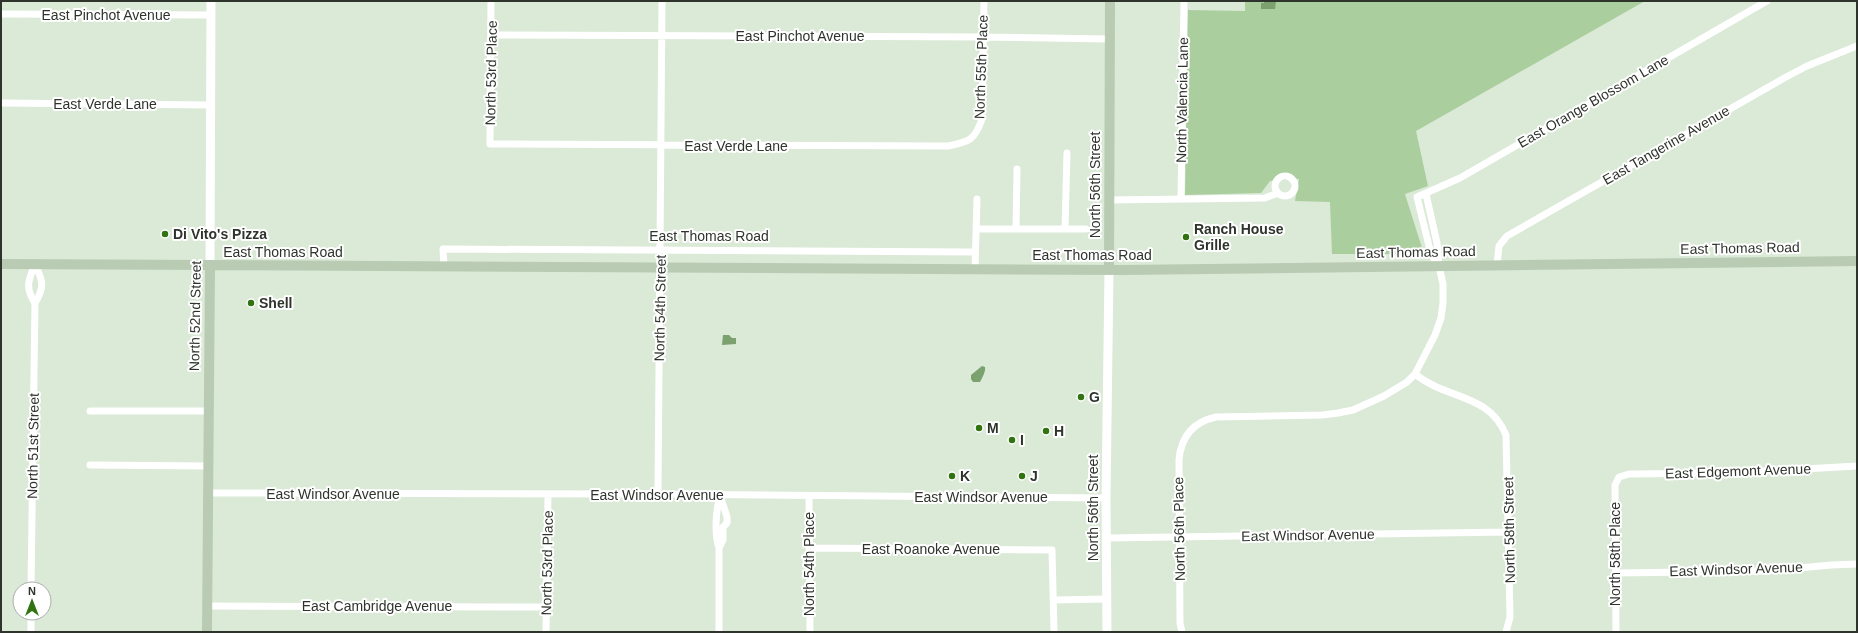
<svg xmlns="http://www.w3.org/2000/svg" width="1858" height="633" viewBox="0 0 1858 633" font-family="Arial,sans-serif">
<style>
.green{fill:#aace9e}
.water{fill:#7ba16e}
.lines{fill:none;stroke-linecap:round;stroke-linejoin:round}
.minor{stroke:#fff;stroke-width:7}
.tertiary{stroke:#fff;stroke-width:9}
.secondary{stroke:#b9cbb3;stroke-width:10}
.poi-dot{fill:#307310;stroke:#fff;stroke-width:1.5}
.labels{text-anchor:middle;dominant-baseline:central;stroke-width:4;stroke-linejoin:round;paint-order:stroke}
.street-label{font-size:14px;fill:#2e332c;stroke:#fff}
.poi-label{font-size:14px;font-weight:bold;fill:#2e332c;stroke:#fff;text-anchor:start}
</style>
<rect width="100%" height="100%" fill="#dbe9d7"/>
<path class="green" d="M1245 1H1645L1416 131 1428 186 1405 194 1422 248 1419 254H1332L1330 202 1295 201 1299 179 1270 181 1261 193 1185 195 1188 10 1245 11Z"/>
<path class="water" d="M1264 1H1276L1275 9H1261V3H1264Z
M723 335H729L732 338H736V344L722 345Z
M982 366 985 367C986 371 982 378 980 382H973L971 379V375Z"/>
<g class="lines">
<path class="minor" d="M491 1 490 144 948 146C969 142 975 140 982 119L984 1
M1 14 211 15
M492 35 983 37 1109 39
M1 103 210 105
M1275 186a10 10 0 1 1 20 0a10 10 0 1 1-20 0Z
M1181 199 1184 1
M1109 200 1265 198 1278 193
M977 229H1086
M1016 229 1017 169
M1065 229 1067 153
M35 264C28 281 25 288 35 303
M1497 265 1499 246 1507 236 1786 77 1807 66 1857 46
M1438 266 1431 254 1417 197 1460 178 1767 1
M444 267 443 249 974 252
M975 269 977 199
M1415 374C1447 400 1489 393 1506 435L1510 617 1506 632
M90 411H208
M90 465 208 466
M208 493 660 494 1106 498
M658 494 662 1
M809 496 810 632
M1107 538 1509 532
M719 548 723 540V527L727 523V517L720 495
M809 548 1052 550 1054 632
M1615 573 1766 571 1831 565 1857 564
M31 589 35 303C45 287 43 281 35 264
M1054 600 1106 599
M207 606 547 607
M31 632V613
M546 632 548 494
M719 632V548C714 533 716 510 720 495
M1182 632 1180 623 1179 460C1181 436 1193 422 1216 417L1322 415 1338 413 1353 410 1384 396 1407 382 1415 374 1435 335 1441 318 1443 303V284L1439 266 1437 243 1426 194
M1616 632 1615 485 1619 477 1629 474 1732 473 1857 466"/>
<path class="tertiary" d="M210 266 211 1
M1107 632 1106 498 1109 270"/>
<path class="secondary" d="M1 264 1123 270 1857 261
M1109 270 1110 1
M207 632 210 266"/>
</g>
<g class="poi-dot">
<circle cx="165" cy="234" r="4"/>
<circle cx="1186" cy="237" r="4"/>
<circle cx="251" cy="303" r="4"/>
<circle cx="1081" cy="397" r="4"/>
<circle cx="979" cy="428" r="4"/>
<circle cx="1046" cy="431" r="4"/>
<circle cx="1012" cy="440" r="4"/>
<circle cx="952" cy="476" r="4"/>
<circle cx="1022" cy="476" r="4"/>
</g>
<g class="labels">
<g class="street-label">
<text x="106" y="15">East Pinchot Avenue</text>
<text x="800" y="36">East Pinchot Avenue</text>
<text transform="translate(981 67) rotate(-88)">North 55th Place</text>
<text transform="translate(491 73) rotate(-89)">North 53rd Place</text>
<text transform="translate(1182 100) rotate(-89)">North Valencia Lane</text>
<text transform="translate(1593 101) rotate(-30)">East Orange Blossom Lane</text>
<text x="105" y="104">East Verde Lane</text>
<text transform="translate(1666 145) rotate(-30)">East Tangerine Avenue</text>
<text x="736" y="146">East Verde Lane</text>
<text transform="translate(1095 185) rotate(-90)">North 56th Street</text>
<text x="709" y="236">East Thomas Road</text>
<text transform="translate(1740 248) rotate(-1)">East Thomas Road</text>
<text x="283" y="252">East Thomas Road</text>
<text transform="translate(1416 252) rotate(-1)">East Thomas Road</text>
<text x="1092" y="255">East Thomas Road</text>
<text transform="translate(660 308) rotate(-89)">North 54th Street</text>
<text transform="translate(195 316) rotate(-89)">North 52nd Street</text>
<text transform="translate(33 446) rotate(-89)">North 51st Street</text>
<text transform="translate(1738 471) rotate(-2)">East Edgemont Avenue</text>
<text x="333" y="494">East Windsor Avenue</text>
<text x="657" y="495">East Windsor Avenue</text>
<text x="981" y="497">East Windsor Avenue</text>
<text transform="translate(1093 508) rotate(-90)">North 56th Street</text>
<text transform="translate(1179 529) rotate(-91)">North 56th Place</text>
<text transform="translate(1509 530) rotate(-91)">North 58th Street</text>
<text transform="translate(1308 535) rotate(-1)">East Windsor Avenue</text>
<text x="931" y="549">East Roanoke Avenue</text>
<text transform="translate(1615 554) rotate(-90)">North 58th Place</text>
<text transform="translate(547 563) rotate(-89)">North 53rd Place</text>
<text transform="translate(809 564) rotate(-90)">North 54th Place</text>
<text transform="translate(1736 569) rotate(-2)">East Windsor Avenue</text>
<text x="377" y="606">East Cambridge Avenue</text>
</g>
<g class="poi-label">
<text x="1194" y="229">Ranch House<tspan x="1194" dy="16">Grille</tspan></text>
<text x="173" y="234">Di Vito's Pizza</text>
<text x="259" y="303">Shell</text>
<text x="1089" y="397">G</text>
<text x="987" y="428">M</text>
<text x="1054" y="431">H</text>
<text x="1020" y="440">I</text>
<text x="960" y="476">K</text>
<text x="1030" y="476">J</text>
</g>
</g>
<rect width="1858" height="633" fill="none" stroke="#2e332c" stroke-width="4"/>
<g transform="translate(32 601)"><circle r="19" fill="#ffffff" stroke="#abadab"/>
<path d="M0-3L7 15L0 10L-7 15Z" fill="#307310"/>
<text y="-6" font-size="11" font-weight="bold" text-anchor="middle" fill="#2e332c">N</text>
</g>
</svg>
